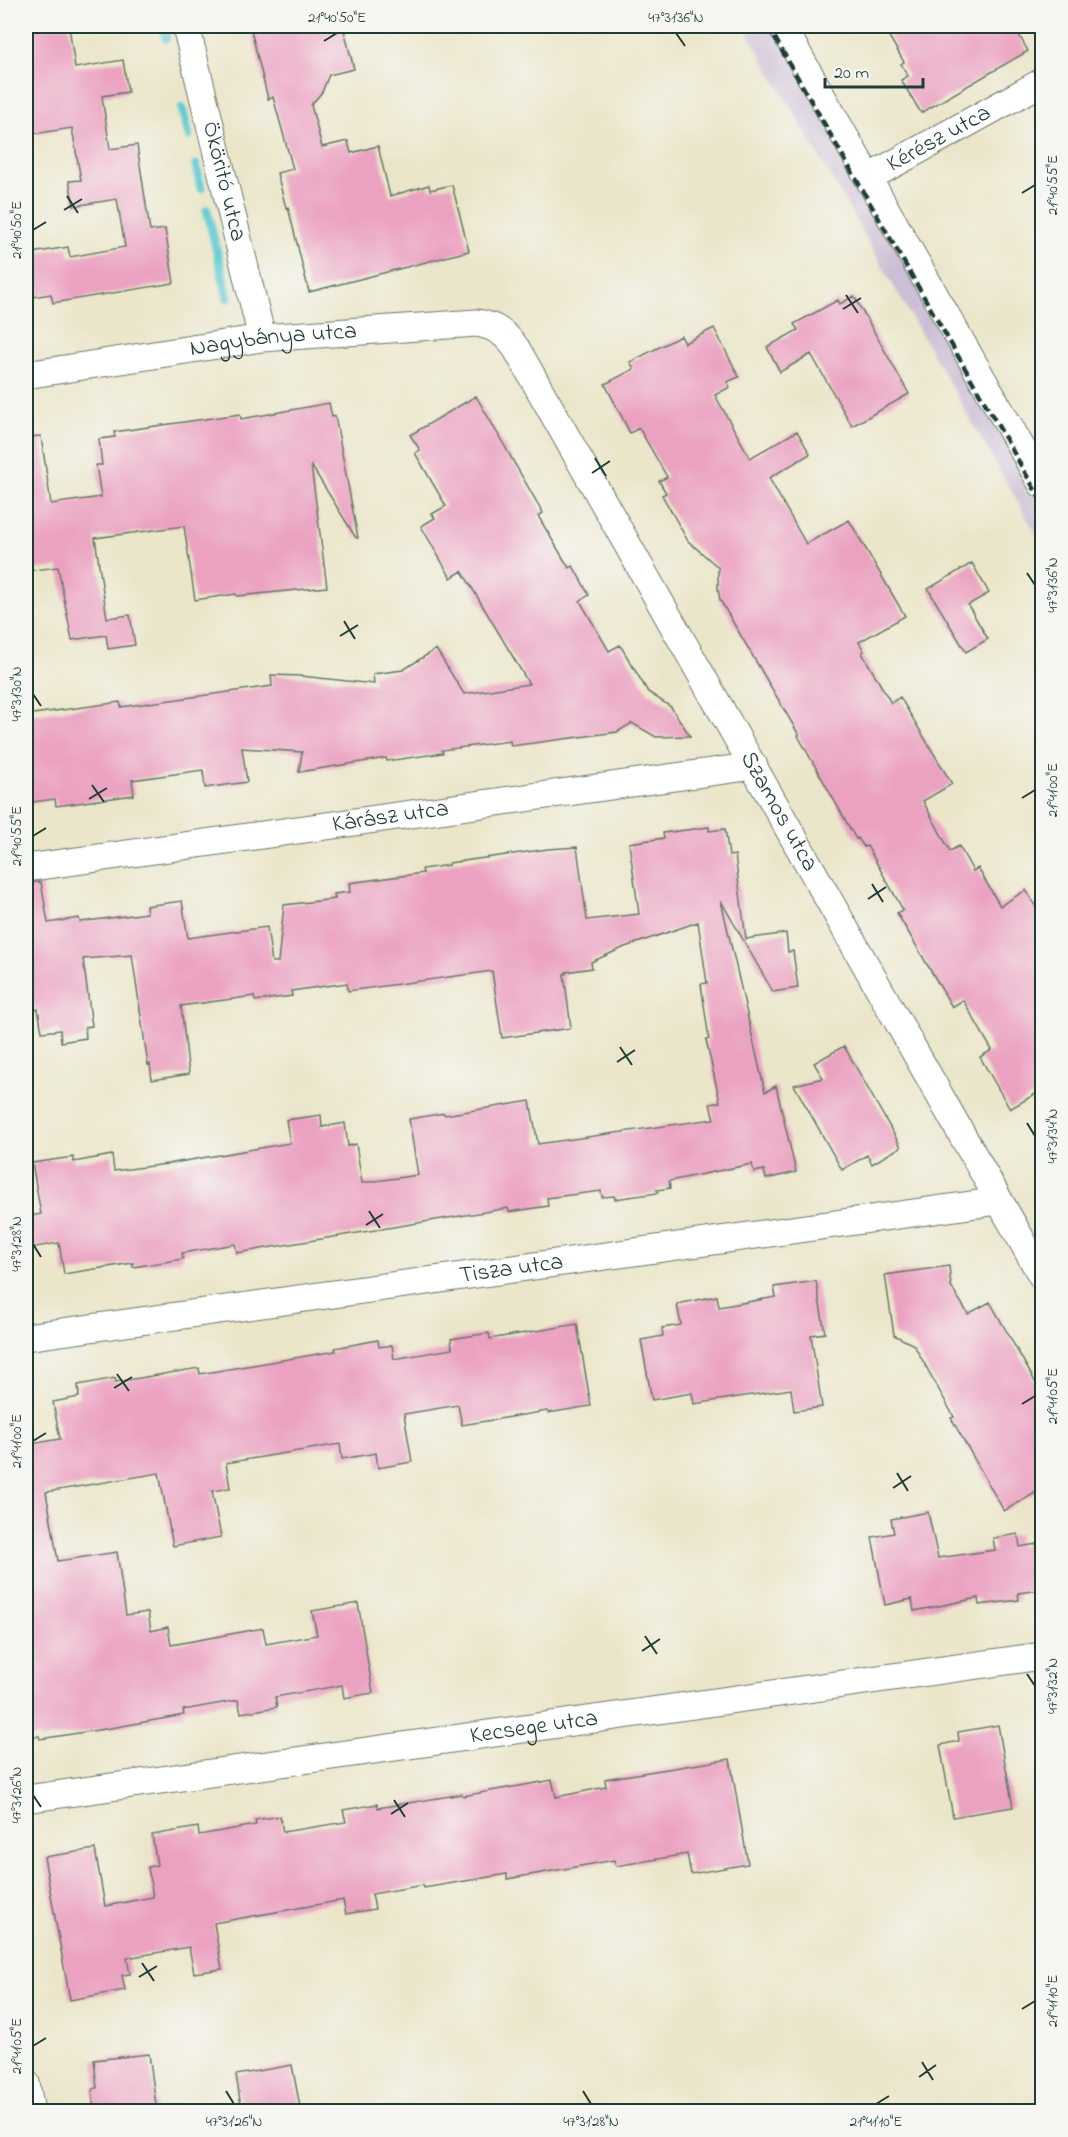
<svg xmlns="http://www.w3.org/2000/svg" width="1068" height="2137" viewBox="0 0 1068 2137" font-family="'Indie Flower',sans-serif">
<style>
.industrial{fill:#ccbed4}
.lines{fill:none;stroke-linecap:round;stroke-linejoin:round}
.stream{stroke:#5dcbd1;stroke-width:9}
.building{fill:#eba2c1}
.minor-casing{stroke:#667868;stroke-width:29}
.minor{stroke:#fff;stroke-width:27}
.rail{stroke:#1f3d34;stroke-width:4.5;stroke-dasharray:9 4.5;stroke-linecap:butt}
.ticks{fill:none;stroke:#1f3d34;stroke-width:2}
.labels{text-anchor:middle;dominant-baseline:central;stroke-width:6;stroke-linejoin:round;paint-order:stroke}
.street-label{font-size:24px;fill:#1f3d34;stroke:#f6f6f2}
.neatline{fill:none;stroke:#1f3d34;stroke-width:2}
.ticks-label{font-size:15px;text-anchor:middle;fill:#1f3d34}
</style>
<rect width="100%" height="100%" fill="#f6f6f2"/>
<filter id="ink" filterUnits="userSpaceOnUse"><feTurbulence type="fractalNoise" baseFrequency=".0167" numOctaves="2"/><feDisplacementMap in="SourceGraphic" scale="12" xChannelSelector="R" yChannelSelector="G"/><feConvolveMatrix kernelMatrix="1 2 1 2 8 2 1 2 1" color-interpolation-filters="sRGB"/></filter>
<filter id="wash" filterUnits="userSpaceOnUse"><feTurbulence type="fractalNoise" baseFrequency=".008" numOctaves="4" result="noise"/><feDisplacementMap in="SourceGraphic" scale="24" xChannelSelector="R" yChannelSelector="G"/><feGaussianBlur stdDeviation="1.35" result="paint"/><feColorMatrix in="noise" values="0 0 0 0 0 0 0 0 0 0 0 0 0 0 0 0 0 1.4 0 .05"/><feComposite in="paint" operator="in"/></filter>
<g filter="url(#wash)">
<rect width="100%" height="100%" fill="#ebe6ca"/>
<path class="industrial" d="M744 26H791L1042 463V544Z"/>
<g class="lines">
<path class="stream" d="M163 26 166 38
M182 108 189 136
M196 165 201 188
M207 210 228 298"/>
</g>
<g id="blocks">
<path class="building" d="M26 26H69L75 68 123 60 128 92 102 96 110 149 137 145 150 231 165 229 174 283 53 303 51 294 26 298V254L68 247 70 257 125 247 117 199 74 206 69 181 81 180 72 128 26 135Z
M250 26H343L354 69 329 75 322 92 311 105 322 147 348 141 351 153 378 146 390 196 429 185 430 190 452 185 469 251 309 292 288 207 286 208 277 173 293 169 273 97 268 99Z
M883 26H1014L1028 51 921 113 901 80 908 76 901 64 904 62Z
M854 296 909 394 852 426 811 354 780 372 767 347 798 330 794 324 838 300 840 304Z
M714 328 739 377 727 382 730 387 715 395 750 458 797 431 810 454 769 478 806 544 849 520 905 616 859 642 864 651 862 653 891 703 900 697 952 784 923 801 950 851 959 846 973 871 978 868 1000 906 1026 890 1042 917V1090L1010 1109 980 1057 992 1050 963 1000 952 1007 897 913 903 910 867 846 864 847 858 838 856 839 798 736 799 735 720 600 718 589V567L688 541 662 495 666 493 659 481 667 477 639 428 630 433 605 384 634 369 630 362 681 336 685 343Z
M476 396 543 513 538 516 569 568 573 566 589 595 580 601 609 651 620 645 648 692 671 707 690 736 656 737 632 723 617 732 511 746 510 741 442 750 443 753 387 761 386 758 299 772 302 752 242 748 247 782 205 788 203 770 132 780 134 795 56 806 55 799 26 803V715L120 702 121 707 272 686 271 675 301 676 374 684 373 674 403 670 436 649 464 694 529 684 462 571 451 578 421 526 435 518 432 514 446 506 415 453 420 450 410 435Z
M329 403 332 417 335 416 358 538H356L311 465 327 587 237 596 236 594 195 600 184 526 95 538 107 618 130 615 135 645 108 649 106 635 72 640 58 567 26 571V437L41 436 51 504 101 497 96 465H102L99 439 115 437 114 432 240 414 241 419Z
M972 563 989 593 968 605 988 639 966 652 928 589Z
M709 827V831L725 829 729 856 735 855 746 939 786 933 788 952 793 951 798 988 773 992 721 901 765 1092 776 1086 796 1172 766 1179 764 1170 754 1172 752 1164 669 1181 670 1188 657 1190 658 1193 615 1199 614 1196 602 1197 601 1191 547 1198 548 1206 509 1212 508 1208 237 1253 235 1244 182 1253 183 1259 133 1267V1263L64 1274 59 1243 30 1248 26 1217 41 1214 32 1163 73 1157 74 1162 112 1155 114 1171 167 1164 290 1143 286 1120 321 1115 322 1127 345 1123 348 1146 356 1144 362 1183 418 1175 409 1119 444 1113 445 1115 530 1101 538 1144 714 1119 710 1104 720 1102 706 1040 709 1039 701 984 707 983 698 922 625 947 591 962 592 968 566 972V974H564L571 1028 502 1038 492 971 348 991 347 983 291 991 292 996 255 1001 254 996 181 1006 189 1074 152 1080 150 1064 148 1065 132 955 83 959 92 1026 85 1027 86 1038 61 1042 60 1030 42 1032 38 1009 26 1011V883L41 882 48 923 79 918 80 922 147 913 146 906 182 901 188 938 267 927 272 962H278L284 905 335 899 334 894 350 892 349 883 423 873 422 869 449 865V863L548 849 577 847 587 920 639 914 629 843 664 838 663 833Z
M844 1046 901 1147 872 1164 867 1155 842 1170 794 1085 823 1078 814 1063Z
M949 1266 951 1286 968 1314 990 1302 1042 1394V1489L1004 1511 951 1418 954 1417 914 1345 894 1335 885 1275Z
M816 1281 825 1333 811 1335 822 1407 794 1411 791 1389 694 1404 692 1393 652 1400 641 1340 663 1336 662 1328 681 1325 677 1304 717 1296 719 1307 776 1297 774 1287Z
M577 1324 591 1406 548 1413 547 1411 462 1425 458 1405 404 1414 412 1462 378 1468 376 1453 342 1459 340 1444 226 1463 230 1488 212 1491 221 1537 173 1546 159 1473 46 1492 58 1561 117 1552 126 1615 148 1612 151 1631 168 1627 171 1645 263 1628 266 1644 317 1635 312 1611 358 1603 373 1693 344 1698 342 1685 275 1697 277 1707 241 1713 238 1700 183 1710 184 1715 111 1728 40 1739 39 1736 26 1738V1445L60 1439 53 1402 79 1397 78 1385 115 1378 116 1382 199 1368 200 1374 336 1351 335 1348 378 1340 379 1347 392 1345 394 1359 452 1349 451 1339 489 1333 490 1339Z
M928 1512 938 1558 995 1550 993 1538 1018 1534 1020 1547 1037 1544 1042 1590 1018 1593 1019 1600 979 1605 978 1598 914 1611 912 1599 885 1605 872 1537 894 1533 891 1519Z
M998 1725 1013 1807 953 1817 940 1745 959 1741 958 1732Z
M730 1759 748 1864 691 1874 687 1854 616 1866 614 1860 507 1879V1874L424 1888 423 1885 372 1894 375 1909 346 1914 343 1900 214 1923 222 1969 194 1973 189 1947 127 1958 130 1974 122 1975 125 1990 70 2000 44 1857 95 1849 105 1906 153 1897 148 1867 157 1865 152 1835 198 1827 199 1835 256 1825 255 1820 280 1816 283 1832 346 1822 343 1810 377 1804 378 1808 462 1794 463 1796 552 1780 556 1797 606 1787 605 1779Z
M149 2054 157 2112H94L92 2089 97 2088 94 2060Z
M292 2065 301 2112H242L236 2075Z"/>
</g>
</g>
<g filter="url(#ink)">
<use href="#blocks" fill-opacity="0" stroke="#667868" stroke-width="1.5"/>
<g class="lines">
<defs>
<g id="minor">
<path id="s1" d="M186 26 262 338"/>
<path d="M782 26 1042 484"/>
<path id="s2" d="M868 178 1042 82"/>
<path id="s3" d="M26 375 262 338 476 323C494 325 505 333 516 348L1042 1276"/>
<path id="s4" d="M26 868 754 766"/>
<path id="s5" d="M26 1337 999 1201"/>
<path id="s6" d="M26 1799 1042 1656"/>
<path d="M26 2083 31 2112"/>
</g>
</defs>
<use href="#minor" class="minor-casing"/>
<use href="#minor" class="minor"/>
<path class="rail" d="M768 26 1042 502"/>
</g>
</g>
<path class="ticks" d="M676 33 685 46M324 41 337 33M1022 193 1035 185M67 196 78 213M64 210 82 199M33 230 46 222M846 295 858 313M843 309 861 298M595 458 606 476M592 473 610 461M1027 573 1035 585M344 621 355 639M340 636 358 625M33 694 41 706M92 785 104 802M1022 798 1035 790M89 799 107 788M33 836 46 828M872 884 883 902M868 899 886 887M620 1047 632 1065M617 1062 635 1050M1027 1123 1035 1136M369 1211 380 1228M366 1225 383 1214M33 1244 41 1257M117 1374 129 1391M114 1388 132 1377M1022 1404 1035 1396M33 1441 46 1433M897 1473 908 1491M893 1488 911 1476M645 1636 657 1654M642 1651 660 1639M1027 1674 1035 1686M33 1795 41 1807M394 1800 405 1817M391 1814 408 1803M142 1963 154 1981M139 1977 157 1966M1022 2009 1035 2001M33 2046 46 2038M922 2062 933 2080M919 2077 936 2065M226 2091 234 2104M583 2091 591 2104M876 2104 889 2096"/>
<g class="labels">
<g class="street-label">
<text stroke="none"><textPath href="#s2" startOffset="81">Kérész utca</textPath></text>
<text stroke="none"><textPath href="#s1" startOffset="160">Ököritó utca</textPath></text>
<text stroke="none"><textPath href="#s3" startOffset="250">Nagybánya utca</textPath></text>
<text stroke="none"><textPath href="#s3" startOffset="1035">Szamos utca</textPath></text>
<text stroke="none"><textPath href="#s4" startOffset="368">Kárász utca</textPath></text>
<text stroke="none"><textPath href="#s5" startOffset="490">Tisza utca</textPath></text>
<text stroke="none"><textPath href="#s6" startOffset="513">Kecsege utca</textPath></text>
</g>
</g>
<rect width="1068" height="2137" fill="none" stroke="#f6f6f2" stroke-width="66"/>
<path d="M825 78v9h98v-9" fill="none" stroke="#1f3d34" stroke-width="3"/>
<text x="834" y="78" font-size="18" fill="#1f3d34" stroke="#f6f6f2" stroke-width="4.5" paint-order="stroke">20 m</text>
<rect x="33" y="33" width="1002" height="2071" class="neatline"/>
<g class="ticks-label">
<text x="337" y="22">21°40'50"E</text>
<text x="676" y="22">47°31'36"N</text>
<text transform="translate(1052 185) rotate(-90)" y="5">21°40'55"E</text>
<text transform="translate(16 230) rotate(-90)" y="5">21°40'50"E</text>
<text transform="translate(1052 585) rotate(-90)" y="5">47°31'36"N</text>
<text transform="translate(16 694) rotate(-90)" y="5">47°31'30"N</text>
<text transform="translate(1052 790) rotate(-90)" y="5">21°41'00"E</text>
<text transform="translate(16 836) rotate(-90)" y="5">21°40'55"E</text>
<text transform="translate(1052 1136) rotate(-90)" y="5">47°31'34"N</text>
<text transform="translate(16 1244) rotate(-90)" y="5">47°31'28"N</text>
<text transform="translate(1052 1396) rotate(-90)" y="5">21°41'05"E</text>
<text transform="translate(16 1441) rotate(-90)" y="5">21°41'00"E</text>
<text transform="translate(1052 1686) rotate(-90)" y="5">47°31'32"N</text>
<text transform="translate(16 1795) rotate(-90)" y="5">47°31'26"N</text>
<text transform="translate(1052 2001) rotate(-90)" y="5">21°41'10"E</text>
<text transform="translate(16 2046) rotate(-90)" y="5">21°41'05"E</text>
<text x="234" y="2126">47°31'26"N</text>
<text x="591" y="2126">47°31'28"N</text>
<text x="876" y="2126">21°41'10"E</text>
</g>
</svg>
